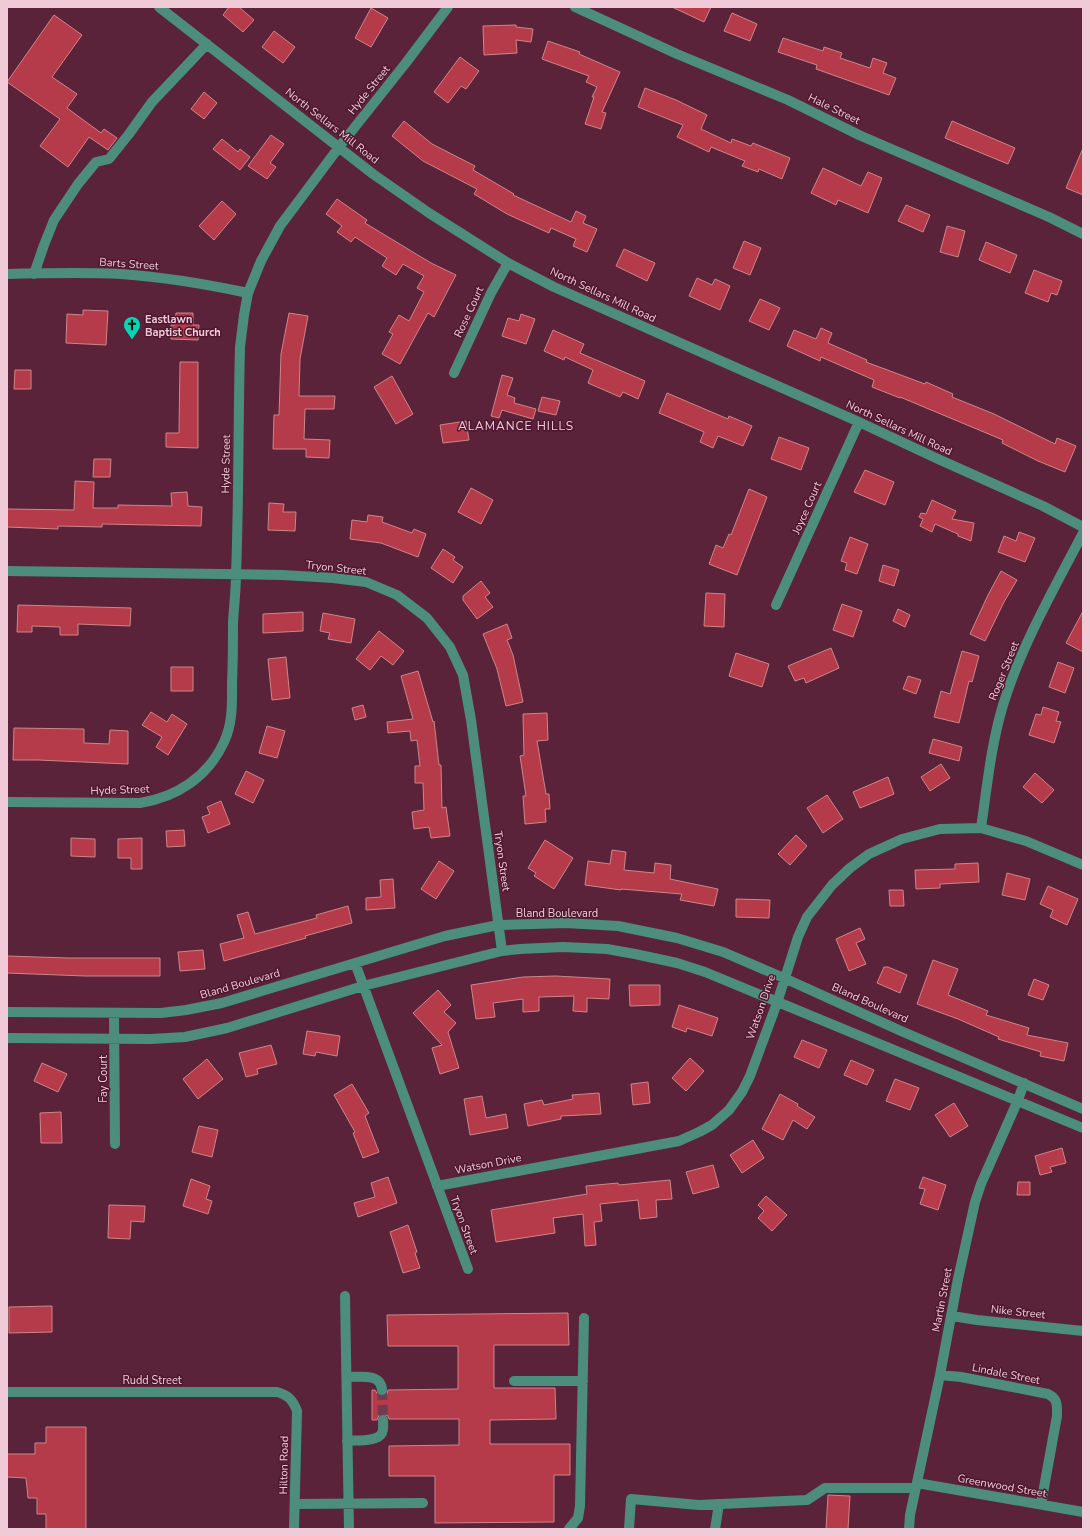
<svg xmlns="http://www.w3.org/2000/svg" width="1090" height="1536" viewBox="0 0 1090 1536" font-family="'Nunito Sans',sans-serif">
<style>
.building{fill:#b53a4a;stroke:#cd8689}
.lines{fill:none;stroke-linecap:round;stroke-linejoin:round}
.minor-tunnel{stroke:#713c52;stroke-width:10;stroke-dasharray:10 5;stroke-linecap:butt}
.minor{stroke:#4c8d7e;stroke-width:10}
.labels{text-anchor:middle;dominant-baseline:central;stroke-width:3;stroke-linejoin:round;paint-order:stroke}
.street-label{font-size:11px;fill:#f0cbd7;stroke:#4f1830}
.poi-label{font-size:11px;font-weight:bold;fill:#f0cbd7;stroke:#4f1830;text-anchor:start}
.neighbourhood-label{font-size:12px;letter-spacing:1px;fill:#f0cbd7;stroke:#4f1830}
</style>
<rect width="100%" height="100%" fill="#5b233a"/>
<path class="building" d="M229 7H239L254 20 243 32 223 15Z
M672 7H711L704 22Z
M371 8 388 18 371 47 355 38Z
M732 13 757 24 750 41 724 31Z
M54 15 82 35 52 77 77 94 67 108 101 133 104 129 117 138 108 150 89 137 68 167 40 146 60 119 7 82Z
M516 25V27L533 29 531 42 516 40 517 53 484 55 483 26Z
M274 31 295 47 283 63 262 47Z
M783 38 823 51 824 47 842 53 840 58 870 68 873 58 887 63 883 73 896 78 889 95 816 69 817 65 778 52Z
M548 41 580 52 579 54 620 72 602 112 606 113 601 129 585 124 594 97H592L597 87 586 82 589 76 542 59Z
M460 57 479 71 466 89 461 86 448 103 434 92Z
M645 88 676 100 707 115 701 129 731 143 732 139 751 146 753 143 790 158 782 179 759 169 758 172 742 166 745 161 711 147 709 152 677 137 683 125 638 107Z
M204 92 217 103 204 119 191 109Z
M404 121 432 144 475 166 473 170 514 194 513 195 571 222 576 211 586 216 583 223 597 229 587 252 573 246 576 239 551 228 549 233 507 214 474 194 477 189 423 161 392 136Z
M952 121 1015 148 1008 164 945 138Z
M271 135 284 144 270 163 276 167 267 179 248 166Z
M222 139 238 152 240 149 250 157 240 170 213 149Z
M1083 148V195L1066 188Z
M823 168 861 186 868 172 882 178 868 213 838 200 836 205 811 193Z
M337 199 367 220 365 223 431 263 456 275 434 317 428 313 400 364 382 354 393 334 389 332 399 315 409 321 424 292 417 288 424 276 403 264 396 275 382 266 387 258 355 237 351 242 337 232 342 226 326 214Z
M222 201 236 214 214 240 199 226Z
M906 205 930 215 923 232 898 221Z
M947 226 965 231 958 257 940 252Z
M744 241 761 248 750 275 733 268Z
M986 242 1017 255 1010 273 979 260Z
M624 249 655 263 647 281 616 266Z
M1034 270 1062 281 1057 295 1051 293 1048 302 1025 293Z
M697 278 712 285 715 279 730 286 720 310 689 296Z
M760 299 780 308 769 330 749 321Z
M83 310 108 311 106 345 66 343 67 314 83 315Z
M176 313H193V325H199L198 340 171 339V325H175Z
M289 313 308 316 300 359 299 396H335L334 409H305L304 439 330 440 329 458 306 457V449H273L274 415H279L281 354Z
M521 314 535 319 526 344 502 336 508 318 519 321Z
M821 328 832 333 828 343 867 360 866 362 925 384 926 382 953 394 952 397 994 414 1055 444 1057 438 1076 446 1065 472 1038 461 1002 443 1003 440 900 397V398L872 387 874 380 821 357 820 361 787 346 794 330 816 339Z
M553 330 584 344 580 353 645 381 638 399 623 392 620 397 588 383 593 370 565 357 564 360 544 351Z
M180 362H198V448L166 447V433H179Z
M15 370H31V389H14Z
M502 375 513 378 507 395 515 398 514 403 536 409 533 419 502 410 499 418 491 416Z
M392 376 413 414 396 424 374 387Z
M667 393 728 419 729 416 752 426 743 446 718 436 713 448 700 442 704 432 659 413Z
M542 397 560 401 556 415 538 411Z
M466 421 469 440 443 443 440 425Z
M779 437 809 448 801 470 771 459Z
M94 459H111L110 477H93Z
M865 470 894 482 885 505 854 492Z
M75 481 94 482 93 508H118V505L172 506 171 493 187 492 188 506 202 507 201 526 102 524V527L58 526V529L7 527V509L74 510Z
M471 488 493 500 481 524 458 512Z
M749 489 767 497 737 575 709 564 716 545 723 548 729 534 731 535Z
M932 500 956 511 952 519 974 523 971 541 958 536V534L935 524 932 532 920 526 923 519 919 517 921 513 926 514Z
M269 503 284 504 283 512H296L295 531 268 530Z
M368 515 383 517 382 522 412 533 414 529 426 534 418 557 381 543 350 539 352 520 367 522Z
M1019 532 1035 538 1025 562 998 552 1004 536 1016 541Z
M850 537 868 544 857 574 845 570 847 563 841 561Z
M443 549 455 557 453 560 463 567 453 583 431 568Z
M883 565 899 570 894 586 879 581Z
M1001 571 1017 580 1004 602 985 641 970 634 988 595Z
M481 581 490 593 485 597 493 607 477 619 463 600V596Z
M706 593 725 594 724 627 704 626Z
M842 604 862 611 853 637 833 630Z
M18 605 131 608 130 626 78 624V635H60V627L32 626V632H17Z
M898 609 910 615 905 627 893 621Z
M1083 611V652L1066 643Z
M303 612V631L263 633V614Z
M323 613 355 619 351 643 328 639 330 633 320 631Z
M507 624 512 638 507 640 513 655 523 702 506 706 497 669 483 634Z
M379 631 404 651 393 665 381 656 370 670 356 659Z
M831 648 839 668 806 683 804 678 795 681 788 666Z
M962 651 979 656 972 682 969 681 959 723 934 717 941 691 950 694Z
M736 653 769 664 762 687 729 676Z
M286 657 290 698 272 700 268 659Z
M1058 662 1074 668 1065 693 1049 687Z
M171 667H193V691H171Z
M418 671 433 722 434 721 439 765H441L442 808 446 807 450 836 431 838 429 827 414 829 412 812 424 810 423 783H415V766H420L417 740 411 741 410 731 388 733 387 722 413 719 401 676Z
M908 676 921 680 916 694 903 689Z
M363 705 366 717 355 720 352 708Z
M1043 707 1059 712 1056 721 1061 722 1054 743 1029 735 1036 714 1041 715Z
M151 712 167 722 172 714 187 724 168 755 156 747 162 737 142 725Z
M547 713 548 740 537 741 546 794H549L550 809H545L546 822 525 824 523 796H526L520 756 524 755 523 714Z
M267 726 285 731 277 758 259 753Z
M14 728 84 729V743L109 744 110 730 128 731V764L38 760H13Z
M933 739 962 747 959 761 929 753Z
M941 764 950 778 930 791 921 777Z
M246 771 264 780 253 803 235 794Z
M1035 773 1054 790 1042 803 1023 787Z
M888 777 894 794 860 808 853 792Z
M827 795 843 819 823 833 807 808Z
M221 801 230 824 208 833 202 817 210 814 207 807Z
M184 830 185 846 167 847 166 831Z
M796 835 807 846 790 865 778 854Z
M71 838 95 839V857L71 856Z
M142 838V869H131V858H118V839Z
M545 840 573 858 554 889 534 876 536 873 528 868Z
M612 850 626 852 624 870 654 873 655 863 671 865 670 879 718 889 714 906 680 900 682 894 621 889V890L585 885 588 861 610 864Z
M439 861 454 871 436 899 421 889Z
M978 863 979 882 940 884V888L916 889 915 870 955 869V864Z
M1007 873 1030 879 1025 900 1002 895Z
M393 879 395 908 366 910V898L381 897 380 880Z
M1048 886 1078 899 1067 925 1050 917 1053 910 1040 904Z
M889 890H903L904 906H890Z
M736 899 770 900 769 918 736 917Z
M348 906 352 923 305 936 306 938 224 961 220 944 244 938 237 915 248 912 255 934 317 918 316 915Z
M860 928 865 939 856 943 866 964 849 971 836 939Z
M203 950 205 969 180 971 178 952Z
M7 956 68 958H160V976H85L7 973Z
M933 960 958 969 948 995 988 1011 986 1015 1029 1028 1027 1035 1068 1043 1064 1061 1040 1056 1041 1052 998 1039 999 1037 958 1019 917 1004Z
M884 967H888L907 975 900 993 877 983Z
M556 976 610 979 609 999 587 998V1012L573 1011 574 996 539 997V1011L523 1012V999L493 1003 495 1017 476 1019 471 985 523 977Z
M1034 979 1049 985 1043 1000 1028 995Z
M629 985H660V1005L630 1006Z
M438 990 451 1005 444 1012 456 1023 448 1032 459 1068 440 1074 432 1048 442 1045 413 1013Z
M679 1005 718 1018 712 1036 687 1028 686 1032 672 1027Z
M307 1031 340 1036 337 1056 316 1052 315 1056 303 1054Z
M802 1040 827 1050 819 1068 794 1057Z
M271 1045 277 1064 257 1069 258 1074 246 1077 239 1053Z
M690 1058 704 1071 686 1091 672 1078Z
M207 1059 223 1079 198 1099 183 1079Z
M851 1060 874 1070 867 1085 844 1075Z
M42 1063 67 1074 58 1092 34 1081Z
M895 1079 919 1088 910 1110 886 1101Z
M648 1082 650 1103 633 1105 631 1084Z
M352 1084 369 1113 365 1116 379 1152 363 1158 353 1133 355 1132 334 1095Z
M599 1093 601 1114 561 1116V1119L528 1126 524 1104 542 1100 544 1105 573 1099 572 1095Z
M780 1094 798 1104 797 1106 815 1117 807 1129 793 1120 783 1140 762 1129Z
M482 1096 486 1118 506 1114 508 1128 470 1135 464 1099Z
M954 1103 968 1126 950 1137 935 1115Z
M61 1112 62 1143H41L40 1113Z
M199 1126 218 1130 212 1157 192 1152Z
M753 1140 764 1158 742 1173 730 1155Z
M1062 1148 1066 1163 1050 1167 1052 1172 1040 1175 1035 1156Z
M713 1165 719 1187 693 1194 686 1172Z
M388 1177 397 1203 358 1217 354 1203 375 1197 371 1183Z
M923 1177 946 1185 938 1210 920 1204 925 1189 919 1188Z
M191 1179 210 1186 206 1199 212 1201 208 1214 183 1206Z
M670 1180 672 1199 656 1200 657 1217 640 1219 638 1200 600 1204 602 1221 594 1222 596 1245 585 1246 583 1214 553 1218 555 1233 496 1242 491 1210 587 1194 586 1186 618 1183 619 1185Z
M1018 1182H1030V1195H1017Z
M766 1196 787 1215 772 1231 758 1218 764 1211 758 1205Z
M109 1205 145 1206 144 1222 131 1221 130 1239 108 1238Z
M408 1225 417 1252 415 1253 420 1268 403 1273 390 1232Z
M52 1306V1332L9 1333V1307Z
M568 1313 569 1345H494V1388H555L556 1419 490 1420V1444H570V1475H554V1522L435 1523V1476H389V1446L459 1445V1419H389L388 1416 383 1414 379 1415 377 1420H372V1390H375L378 1395 383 1396 387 1394 388 1390 458 1389V1346H388L387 1315Z
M46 1427H86V1529H46V1514H37V1498H28L26 1478 7 1477V1454H35V1443H46Z
M828 1495 850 1496 848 1529H826Z"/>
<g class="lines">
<path class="minor-tunnel" d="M382 1390 383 1420"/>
<path class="minor" d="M159 7 373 174 429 213 508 263 554 287 859 422 938 459 1043 506 1083 527
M575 7 677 54 788 100 859 135 1049 217 1083 234
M7 274C45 273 83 272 121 274 163 277 206 284 248 293
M34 274 44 245 54 220 78 184 96 162 109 159 129 134 152 102 207 44
M454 373 491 293 508 263
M7 571 283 575 333 578 366 582 397 595 427 618 450 647 463 675 471 720 502 951
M776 605 859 422
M7 802 140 803C177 797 208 777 224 742 233 723 232 703 232 683 233 663 233 643 233 622 234 606 236 590 236 574 239 499 238 423 240 347L244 315 248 293 261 261 280 226 339 147 405 64 448 7
M981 828C987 787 991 745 1003 705 1022 644 1054 589 1083 533
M355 963 468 1269
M7 1012 161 1013 186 1010 222 1003 445 936 498 925 566 923 618 926 677 938 723 952 784 978 901 1031 1083 1109
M114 1013 115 1144
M7 1038 151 1039 185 1037 227 1028 363 986 502 951 520 949 563 947 607 949 635 954 677 963 705 972 1083 1128
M437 1186 679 1141 699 1132 712 1125 729 1110 742 1092 750 1076 777 1003 798 937 807 917 832 885 850 868 869 854 902 839 940 829 981 828 1026 841 1083 865
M345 1296 349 1529
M952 1316 977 1320 1083 1331
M940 1375 961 1377 1048 1394C1058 1399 1057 1405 1057 1416L1041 1504
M347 1377C360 1377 381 1373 382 1390
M514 1381H583
M7 1392H277C288 1395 293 1400 297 1411L294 1529
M347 1441C356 1440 378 1442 382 1433 384 1429 383 1424 383 1420
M917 1483 1083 1512
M295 1504 423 1503
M569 1529 578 1518 580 1506 584 1318
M629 1529 631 1499 699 1505 807 1500 825 1488H916
M715 1529 719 1504
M909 1529 910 1515 940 1375 958 1279 975 1202 981 1184 1018 1100 1024 1083"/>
</g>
<defs>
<symbol id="church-pin" viewBox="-11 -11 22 30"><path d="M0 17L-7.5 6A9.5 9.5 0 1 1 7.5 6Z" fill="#08d5b5" stroke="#4f1830"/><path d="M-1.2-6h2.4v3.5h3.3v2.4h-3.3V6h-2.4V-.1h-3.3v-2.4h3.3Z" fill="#111"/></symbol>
</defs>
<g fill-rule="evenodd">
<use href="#church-pin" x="122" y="315" width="20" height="27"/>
</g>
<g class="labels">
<g class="street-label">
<text transform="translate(369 90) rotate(-51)">Hyde Street</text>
<text transform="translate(834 109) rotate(26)">Hale Street</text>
<text transform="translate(332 126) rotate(38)">North Sellars Mill Road</text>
<text transform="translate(129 264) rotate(4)">Barts Street</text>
<text transform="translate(603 295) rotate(25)">North Sellars Mill Road</text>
<text transform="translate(469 312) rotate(-65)">Rose Court</text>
<text transform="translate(899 428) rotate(25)">North Sellars Mill Road</text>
<text transform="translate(226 464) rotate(-89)">Hyde Street</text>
<text transform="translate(807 508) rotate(-66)">Joyce Court</text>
<text transform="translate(336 568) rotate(6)">Tryon Street</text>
<text transform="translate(1004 671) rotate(-68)">Roger Street</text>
<text transform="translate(120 790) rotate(-2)">Hyde Street</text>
<text transform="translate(502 861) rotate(82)">Tryon Street</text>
<text x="557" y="913">Bland Boulevard</text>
<text transform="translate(240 984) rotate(-16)">Bland Boulevard</text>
<text transform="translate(870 1003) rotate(24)">Bland Boulevard</text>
<text transform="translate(761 1007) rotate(-71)">Watson Drive</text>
<text transform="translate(103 1079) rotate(-90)">Fay Court</text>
<text transform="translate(488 1164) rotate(-11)">Watson Drive</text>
<text transform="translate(464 1225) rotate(70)">Tryon Street</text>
<text transform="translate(942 1300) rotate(-79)">Martin Street</text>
<text transform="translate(1018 1312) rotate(6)">Nike Street</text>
<text transform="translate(1006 1374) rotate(11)">Lindale Street</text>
<text x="152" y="1380">Rudd Street</text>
<text transform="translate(284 1465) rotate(-89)">Hilton Road</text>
<text transform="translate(1002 1486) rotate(10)">Greenwood Street</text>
</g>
<g class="poi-label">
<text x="145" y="319">Eastlawn<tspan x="145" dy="13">Baptist Church</tspan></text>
</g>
<g class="neighbourhood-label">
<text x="516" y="426">ALAMANCE HILLS</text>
</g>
</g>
<rect width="1090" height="1536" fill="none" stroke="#f0cbd7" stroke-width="16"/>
</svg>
